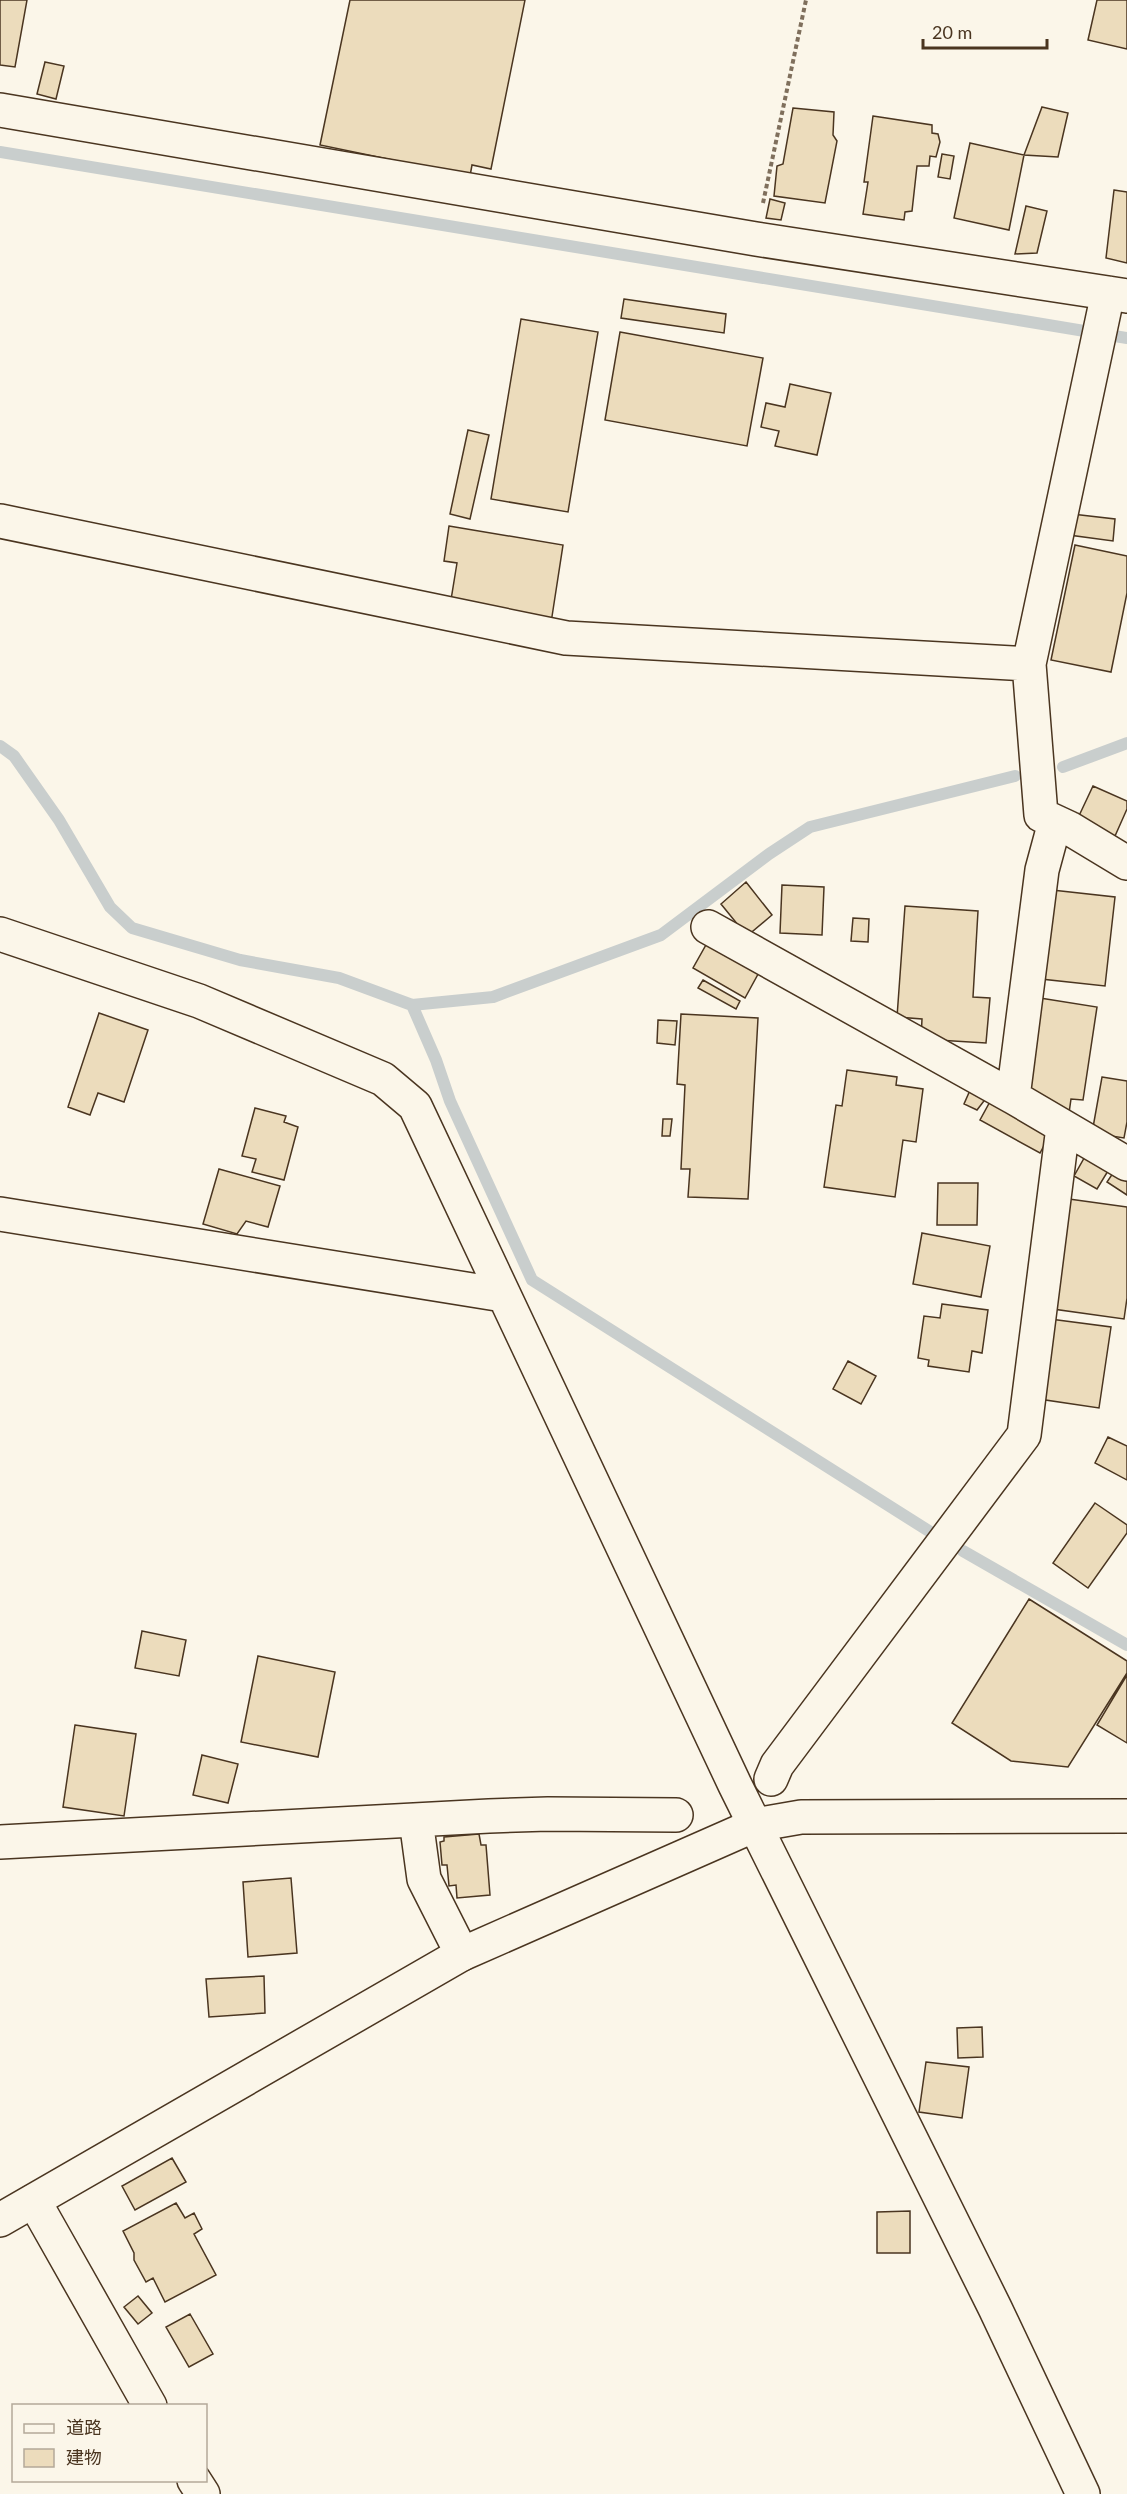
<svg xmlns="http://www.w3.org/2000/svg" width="1127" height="2494" viewBox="0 0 1127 2494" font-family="Lato,'Noto Sans JP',sans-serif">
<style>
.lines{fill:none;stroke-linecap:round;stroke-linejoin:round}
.stream{stroke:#c9cecd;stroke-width:12}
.building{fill:#ecdcbc;stroke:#4a3520;stroke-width:1.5}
.street-casing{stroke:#4a3520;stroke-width:36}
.secondary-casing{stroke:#4a3520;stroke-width:36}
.path{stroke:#7f6f5c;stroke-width:4;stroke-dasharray:4.5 3;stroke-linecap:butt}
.street{stroke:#fbf6e9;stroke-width:33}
.secondary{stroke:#fbf6e9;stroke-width:33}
</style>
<rect width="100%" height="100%" fill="#fbf6e9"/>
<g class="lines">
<path class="stream" d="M0 152 1127 338
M0 746 14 756 59 820 110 907 132 928 240 960 339 978 412 1005 436 1060 450 1101 532 1280 932 1533
M1063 767 1127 743
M412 1005 493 997 661 935 769 854 810 827 1015 776
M963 1551 1127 1645"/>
</g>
<path class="building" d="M0 0H27L15 67 0 65Z
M350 0H525L491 169 472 165 470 176 320 145Z
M1097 0H1127V49L1088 40Z
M45 62 64 66 56 99 37 94Z
M1042 107 1068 113 1058 157 1024 155Z
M793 108 834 112 833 135 837 141 825 203 774 196 777 166 783 164Z
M873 116 932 125V133L938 134 940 142 936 157 930 156 929 166H917L912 211 905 212 904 220 863 214 868 182H864Z
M970 143 1024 155 1009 230 954 218Z
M942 154 954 156 950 179 938 177Z
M1114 190 1127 192V263L1106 258Z
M770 199 785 203 781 220 766 218Z
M1026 206 1047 211 1037 253 1015 254Z
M624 299 726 314 724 333 621 318Z
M521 319 598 332 568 512 491 499Z
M620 332 763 358 747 446 605 420Z
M790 384 831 393 817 455 775 446 779 431 761 427 766 403 785 407Z
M468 430 489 435 470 519 450 514Z
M1072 514 1115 519 1113 541 1069 535Z
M449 526 563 545 551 623 450 606 457 563 444 561Z
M1075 545 1127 556V593L1111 672 1051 660Z
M1093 786 1127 801V809L1115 836 1077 820Z
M746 882 772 915 747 936 721 904Z
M782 885 824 887 822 935 780 933Z
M1052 890 1115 897 1105 986 1041 979Z
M905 906 978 911 973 997 990 998 986 1043 921 1039 922 1019 897 1017Z
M853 918 869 919 868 942 851 941Z
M711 936 763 965 745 998 693 968Z
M703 980 740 1001 736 1009 698 988Z
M1040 998 1097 1007 1083 1100 1071 1099 1068 1120 1025 1098Z
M99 1013 148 1030 124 1102 98 1093 90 1115 68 1107Z
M681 1014 758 1018 748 1199 688 1197 690 1169H681L685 1085 677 1084Z
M658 1020 677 1021 675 1045 657 1043Z
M847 1070 897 1077 896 1085 923 1089 916 1142 903 1140 895 1197 824 1187 836 1105 842 1106Z
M1102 1077 1127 1081V1122L1124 1138 1092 1133Z
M971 1088 987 1097 977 1110 964 1104Z
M992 1098 1052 1131 1040 1153 980 1120Z
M255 1108 286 1116 284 1122 298 1127 284 1180 252 1172 256 1159 242 1156Z
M663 1119H672L670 1136H662Z
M1087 1153 1111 1166 1097 1189 1074 1176Z
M219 1169 280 1186 268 1227 246 1221 237 1234 203 1224Z
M1115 1170 1127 1178V1195L1107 1182Z
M938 1183H978L977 1225H937Z
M1069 1199 1127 1207V1298L1124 1319 1053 1309Z
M922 1233 990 1246 981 1297 913 1284Z
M942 1304 988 1310 982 1353 972 1351 969 1372 928 1366 929 1360 918 1358 924 1316 940 1318Z
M1050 1319 1111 1327 1099 1408 1039 1399Z
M848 1361 876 1376 861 1404 833 1389Z
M1108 1437 1127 1446V1480L1095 1463Z
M1095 1503 1127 1525V1533L1088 1588 1053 1563Z
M1029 1599 1127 1661V1673L1068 1767 1011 1761 952 1723Z
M142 1631 186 1640 179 1676 135 1668Z
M258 1656 335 1672 318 1757 241 1742Z
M1127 1675V1743L1097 1725Z
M75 1725 136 1734 124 1816 63 1807Z
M202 1755 238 1764 228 1803 193 1795Z
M479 1834 481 1845H486L490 1895 457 1898 456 1885 449 1886 447 1865H442L440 1842 444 1841V1837Z
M291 1878 297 1953 248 1957 243 1882Z
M264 1976 265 2013 209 2017 206 1979Z
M982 2027 983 2057 958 2058 957 2028Z
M926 2062 969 2067 962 2118 919 2112Z
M172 2158 186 2182 135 2210 122 2186Z
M176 2203 185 2218 194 2213 202 2229 194 2234 216 2275 165 2302 153 2278 146 2282 134 2260V2253L123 2231Z
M910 2211V2253H877V2212Z
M138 2296 152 2313 138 2324 124 2307Z
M190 2314 213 2354 189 2367 166 2327Z"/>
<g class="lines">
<defs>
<path id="street" d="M0 110 756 239 1127 296
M1108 293 1029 664 1041 815 1069 828 1127 863
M0 521 566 638 1029 664
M708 927 1013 1097 1127 1164
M0 934 199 1001 383 1079 415 1106 735 1785 995 2308 1083 2494
M1013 1097 1042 870 1055 822
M0 1214 503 1295
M771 1779 777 1765 1024 1435 1063 1127
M416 1820 424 1879 462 1954
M0 1842 489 1816 548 1814 676 1815
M34 2201 150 2406
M194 2480 203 2494"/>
<path id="secondary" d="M0 2220 462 1954 755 1825 801 1817 1127 1816"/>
</defs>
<use href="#street" class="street-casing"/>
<use href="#secondary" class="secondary-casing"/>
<path class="path" d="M763 203 806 0"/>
<use href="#street" class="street"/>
<use href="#secondary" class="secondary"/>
</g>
<rect x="12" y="2404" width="195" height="78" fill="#fbf6e9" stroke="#b4a999" stroke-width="1.5"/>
<rect x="24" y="2424" width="30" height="9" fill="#fbf6e9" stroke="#b4a999" stroke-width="1.5"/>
<text x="66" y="2434" font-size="18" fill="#4a3520">道路</text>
<rect x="24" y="2449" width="30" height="18" fill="#ecdcbc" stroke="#b4a999" stroke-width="1.5"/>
<text x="66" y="2464" font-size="18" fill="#4a3520">建物</text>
<path d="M923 39v9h124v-9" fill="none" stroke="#4a3520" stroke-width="3"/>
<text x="932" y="39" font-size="18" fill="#4a3520" stroke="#fbf6e9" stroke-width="4.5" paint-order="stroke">20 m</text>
</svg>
